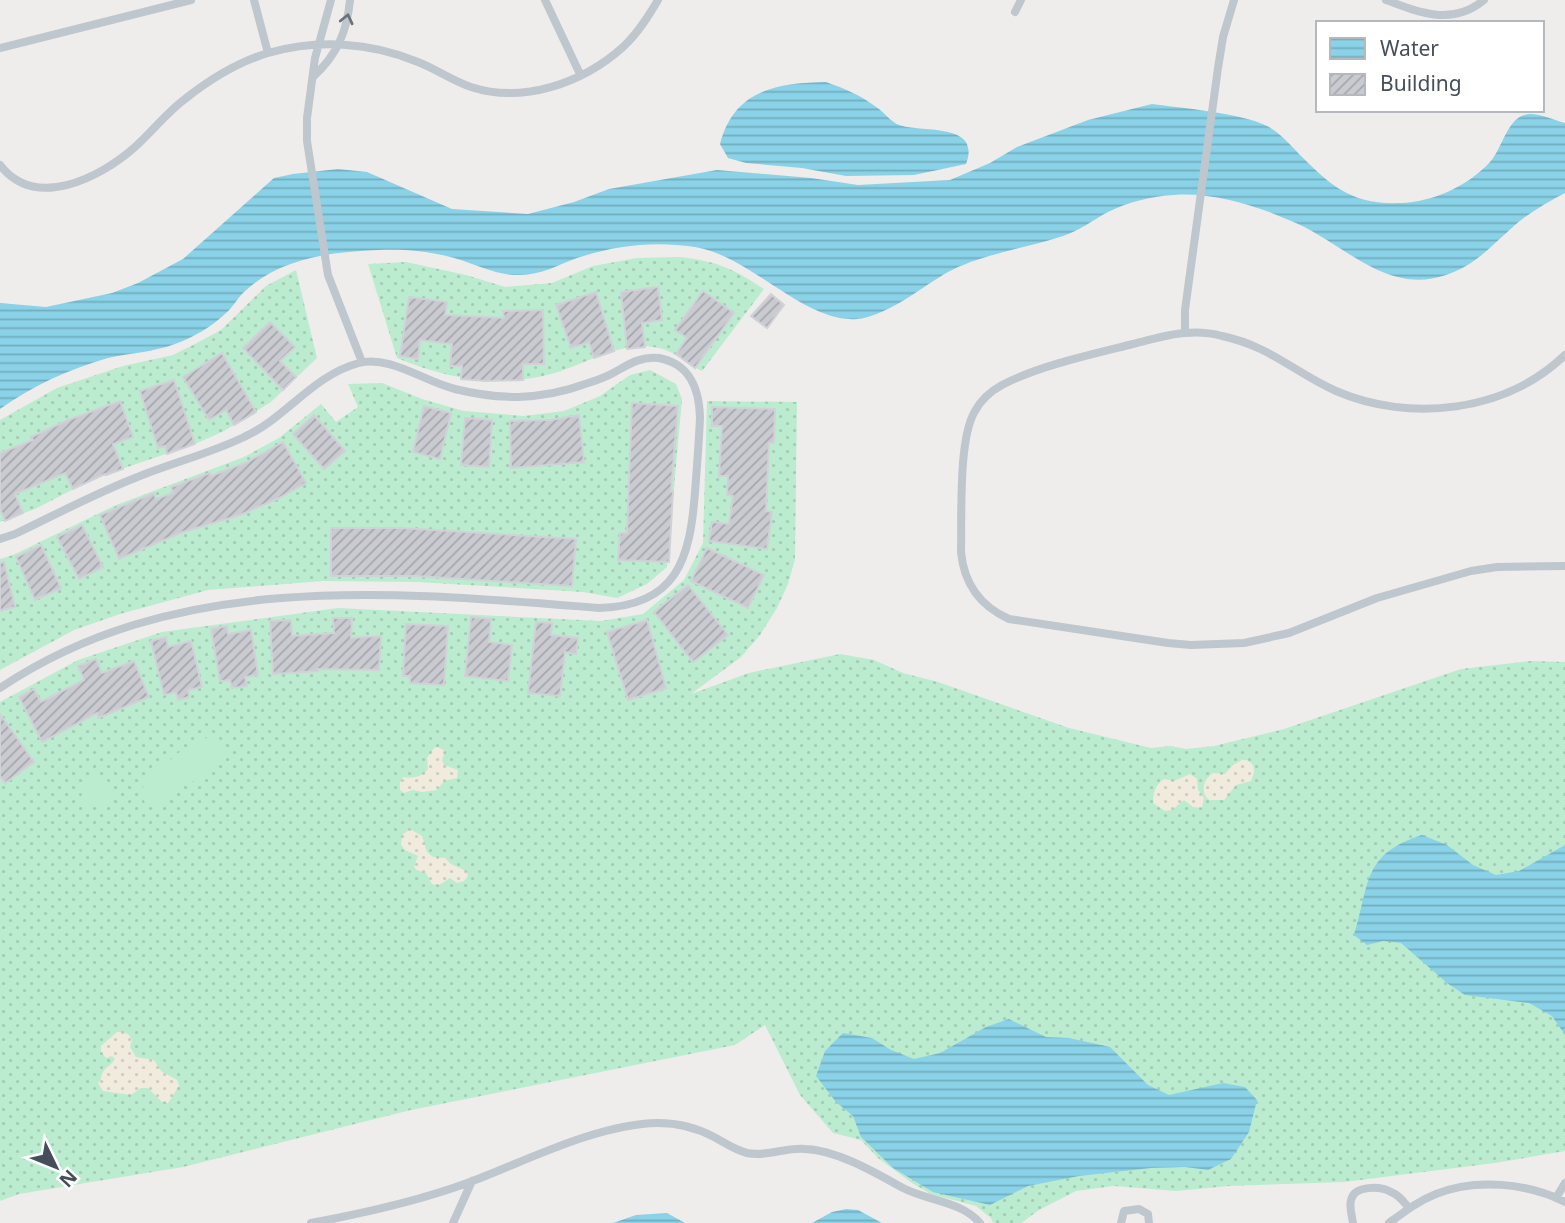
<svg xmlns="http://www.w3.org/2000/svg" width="1565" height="1223" viewBox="0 0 1565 1223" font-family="'Noto Sans',sans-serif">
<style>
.grass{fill:url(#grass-dots)}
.sand{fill:url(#sand-dots)}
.green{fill:#bbeccf}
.water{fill:url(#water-rules)}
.building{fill:url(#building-hatch);stroke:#d0d2d8;stroke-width:2}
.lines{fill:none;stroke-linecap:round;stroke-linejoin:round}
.lane{stroke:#bec6ce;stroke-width:8}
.oneway{stroke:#6a737c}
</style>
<defs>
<pattern id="grass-dots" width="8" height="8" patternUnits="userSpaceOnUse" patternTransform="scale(1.75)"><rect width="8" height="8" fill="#bbeccf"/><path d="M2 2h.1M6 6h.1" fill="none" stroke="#a2ccb4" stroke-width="1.8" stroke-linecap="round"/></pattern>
<pattern id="sand-dots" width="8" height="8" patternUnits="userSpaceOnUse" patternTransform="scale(1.75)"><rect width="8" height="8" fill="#f0ebdd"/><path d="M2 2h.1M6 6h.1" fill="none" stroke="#cfcbc0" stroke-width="1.8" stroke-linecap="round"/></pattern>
<pattern id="water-rules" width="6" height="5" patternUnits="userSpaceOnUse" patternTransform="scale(1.75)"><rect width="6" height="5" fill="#8ad2e7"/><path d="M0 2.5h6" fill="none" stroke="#73adbe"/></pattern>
<pattern id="building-hatch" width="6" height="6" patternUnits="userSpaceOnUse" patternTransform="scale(1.75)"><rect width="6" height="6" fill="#cacbd1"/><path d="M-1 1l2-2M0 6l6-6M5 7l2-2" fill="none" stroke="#a6a7ad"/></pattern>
</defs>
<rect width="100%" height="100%" fill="#efecec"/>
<path class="grass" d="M680 257C717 261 734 269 764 289L702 371C687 364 676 352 659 348 622 340 588 363 555 373 500 389 448 379 397 358L368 264 406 262 466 275 505 287 552 283 593 266 637 258Z
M296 270 317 358 271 402 224 431 195 444 95 478 35 509 0 522V420L57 388 123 366 173 355 195 344 221 330 266 286Z
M650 370 676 384 682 399 667 567 647 584 617 598 583 592 417 582 323 581 208 590 120 614 74 630 0 670V559L13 555 116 505 244 457 279 438 321 404 336 422 358 407 348 384 382 383 422 399 464 411 524 416 564 411 600 396 630 375Z
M707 401 797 402 795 559 788 584 777 608 760 635 741 657 691 694 749 673 840 654 874 660 903 673 938 682 1069 728 1151 748 1171 746 1186 749 1214 746 1284 729 1461 669 1531 661 1565 662V1151L1495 1163 1344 1182 1229 1186 1176 1191 1114 1186 1076 1191 1039 1210 1021 1223H993L991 1218 976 1206 931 1194 912 1183 878 1158 861 1140 833 1133 800 1095 765 1025 735 1045 411 1110 183 1167 19 1194 0 1201V702L78 660 162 632 338 608 601 621 643 614 684 580 703 543Z"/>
<path class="sand" d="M438 747 445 751 442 760 444 765 458 770 457 778 444 781 437 790 422 792 413 790 404 793 400 790V783L403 777C412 779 422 777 428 769L427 758 434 748Z
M1242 760H1247C1256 765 1255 772 1251 781L1236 785 1224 800H1209C1200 792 1203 780 1213 773L1225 774 1233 765Z
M1190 774 1197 779 1198 790 1204 798 1202 808 1193 807 1184 800 1172 810 1165 811 1153 803C1153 793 1155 785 1164 779L1174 781Z
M410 829 422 836 427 852 433 857 445 858 451 864 466 871 468 876 464 881 457 883 450 878 439 885 432 884 426 873 417 870 414 867 418 856 405 850 401 845 402 835Z
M117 1032C125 1032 129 1033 132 1040L130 1047 136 1057 154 1060 161 1071 177 1080 179 1086 168 1103 162 1102 148 1088H141L131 1095 103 1091 98 1083 101 1079C102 1067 110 1068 115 1059L112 1056 106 1058 101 1052V1046Z"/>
<path class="green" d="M209 736 216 737 222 741V755L199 778 176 791 167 801 153 807 145 804 141 790 148 779 178 753 196 745Z
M98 777 111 783 114 790 103 804 93 805 83 802C79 789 84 780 98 777Z"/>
<path class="water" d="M826 82C846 89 862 96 879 109 884 113 889 119 895 123 914 135 983 119 966 164L914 175 846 176 802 168 746 163 728 158 720 144C734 90 776 83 826 82Z
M1152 104C1181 108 1242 113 1267 126 1279 132 1290 144 1299 154 1331 186 1352 205 1400 203 1433 202 1468 186 1490 162 1502 149 1507 120 1524 115 1535 111 1553 120 1565 123V193C1548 202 1530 212 1515 225 1492 245 1476 265 1446 275 1388 295 1346 246 1298 224 1261 207 1214 192 1174 195 1152 196 1128 202 1108 212 1093 220 1079 231 1063 236 1027 248 982 254 948 272 923 286 888 316 857 319 804 323 751 256 695 247 654 241 617 245 577 258 558 265 541 275 520 275 497 276 476 264 454 258 429 251 405 249 378 250 330 252 279 258 243 293 237 299 233 307 226 313 213 326 192 338 175 344 154 352 130 353 108 358 69 369 32 386 0 409V303L46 307 112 293 138 283 183 259 274 178 293 174 338 169 367 172 452 209 528 214 574 202 609 189 717 170 811 178 858 185 950 180 990 163 1017 147 1088 120Z
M1422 835 1447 845 1473 865 1496 875 1519 871 1565 845V1035L1552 1016 1529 1003 1465 995 1447 983 1401 943 1383 941 1367 945 1354 935C1370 884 1362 854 1422 835Z
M1009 1019 1046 1037 1069 1038 1110 1047 1148 1085 1169 1095 1223 1083 1245 1087 1257 1100 1249 1132 1231 1159 1208 1170 1185 1167 1151 1168 1079 1176 1028 1186 990 1205 933 1192 893 1168 861 1137 853 1116 836 1102 816 1076 825 1051 843 1033 872 1038 891 1050 914 1059 940 1053 986 1027Z
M846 1209 858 1210 882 1223H812L832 1212Z
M667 1213 685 1223H613L636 1215Z"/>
<path class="building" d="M658 287 662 320 642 323 645 347 627 349 621 292Z
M703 291 734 313 695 368 676 354 687 338 675 330Z
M596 292 614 351 594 358 589 342 571 348 556 305Z
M771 294 784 305 767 328 751 316Z
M409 297 447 302 445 315 504 318 503 311 543 310 544 364H523V380L486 381 461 379 462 366H450L452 344 420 340 418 359 400 356Z
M270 322 295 347 280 361 296 377 283 390 243 348Z
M222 353 256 412 234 425 226 410 209 420 183 377Z
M174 380 195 444 167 454 165 446 158 448 140 391Z
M120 401 133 437 113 444 123 469 106 475 105 474 73 489 65 473 15 494 23 513 5 521 0 509V453L33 440 31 437 68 420Z
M632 403 678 406 671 491H673L669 562 618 560 620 533H627Z
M424 406 451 413 440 459 413 452Z
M712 407 775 409 774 443H769L766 511 772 512 767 549 709 541 712 522 729 524 733 496 727 495 728 476H719L722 426H712Z
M314 415 345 451 324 469 293 434Z
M579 415 584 462 511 468 510 421 551 420Z
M465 418 492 420 489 467 461 465Z
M283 442 306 483 279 498 240 515 183 532 119 559 100 515 154 493 156 499 173 493 171 487 210 473 211 476 247 462Z
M82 525 103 567 79 579 57 537Z
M331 528H401L576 539 572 586 416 576H331Z
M41 545 61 588 35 600 16 557Z
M707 548 764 575 748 608 691 581Z
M4 562 15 607 0 611V563Z
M688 585 728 635 693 662 654 612Z
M471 617 491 619 489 642 512 645 508 681 465 676Z
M333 618H352L351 638 381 636 379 670 317 669 318 671 273 674 270 621 291 620 292 636 334 633Z
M647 620 666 688 628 700 607 632Z
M536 622 552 623 551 635 578 638 576 654 565 652 560 696 528 693Z
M406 624 448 626 444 685 410 683V676H403Z
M227 626 228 634 251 630 258 675 245 677 247 686 232 688 230 680 220 681 211 629Z
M166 637 168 647 191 641 202 687 188 690 189 697 178 700 176 692 164 695 151 641Z
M96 659 102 673 134 661 149 697 98 718 97 713 42 742 19 697 34 689 41 702 84 680 78 666Z
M0 714 34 762 5 783 0 776Z"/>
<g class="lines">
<path class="lane" d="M254 0 268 53
M331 0 315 58 307 118V141L328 275 362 362
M545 0 580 74
M1386 0C1420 13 1453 26 1484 0
M1015 12 1021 0
M0 48 191 0
M313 77C337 55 347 32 350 0
M0 165C35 211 100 178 135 147 152 132 166 113 185 99 209 80 238 62 268 53 318 39 370 42 418 62 436 69 453 81 471 87 523 104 583 83 623 47 638 33 648 17 658 0
M1185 333V310L1218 68 1223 37 1234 0
M1565 355C1506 412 1410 423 1336 391 1295 373 1270 346 1222 336 1211 333 1197 332 1185 333 1168 334 1150 340 1133 344 1093 354 1038 366 1002 385 991 391 981 400 975 411 958 439 962 517 961 552 964 584 980 606 1009 619L1168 643 1191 645 1244 643 1289 633 1377 598 1471 571 1497 567 1565 566
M0 539 15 534C55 515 94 494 135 478 171 463 209 454 244 437 286 418 313 375 359 363 390 355 425 382 455 389 475 394 497 397 518 397 540 396 564 392 585 384 595 381 606 377 615 372 629 364 641 356 659 358 690 364 699 388 700 417 699 442 697 467 695 492 690 559 677 606 599 608 397 592 177 569 0 688
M1556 1198 1565 1183
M311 1223C365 1213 419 1201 470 1182 526 1161 597 1124 658 1123 676 1123 697 1128 714 1137 725 1143 735 1150 747 1153 767 1157 786 1147 805 1149 837 1150 876 1173 903 1188 928 1201 961 1201 980 1223
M453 1223 472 1181
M1121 1223 1124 1211 1139 1209 1148 1214 1149 1223
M1353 1223C1352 1216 1349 1207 1351 1200 1354 1185 1381 1186 1391 1192 1399 1195 1403 1201 1408 1207
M1389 1223C1404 1212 1418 1201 1436 1194 1475 1178 1528 1183 1565 1202"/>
</g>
<defs><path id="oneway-chevron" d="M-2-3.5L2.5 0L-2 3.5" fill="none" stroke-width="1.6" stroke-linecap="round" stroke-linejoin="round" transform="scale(1.75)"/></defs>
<use class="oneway" href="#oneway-chevron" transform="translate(347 19) rotate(-77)"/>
<rect x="1316" y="21" width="228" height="91" fill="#ffffff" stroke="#b5b9bd" stroke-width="2"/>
<rect x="1330" y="38" width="35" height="21" fill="url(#water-rules)" stroke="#b5b9bd" stroke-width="2"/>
<text x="1380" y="56" font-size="21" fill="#464f59">Water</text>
<rect x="1330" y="74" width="35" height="21" fill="url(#building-hatch)" stroke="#b5b9bd" stroke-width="2"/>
<text x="1380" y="91" font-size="21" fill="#464f59">Building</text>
<g transform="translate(56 1167) rotate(133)" stroke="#ffffff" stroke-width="5" paint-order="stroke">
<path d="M0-5L12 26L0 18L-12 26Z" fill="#464f59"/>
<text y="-10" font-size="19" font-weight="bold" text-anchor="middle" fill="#464f59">N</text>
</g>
</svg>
